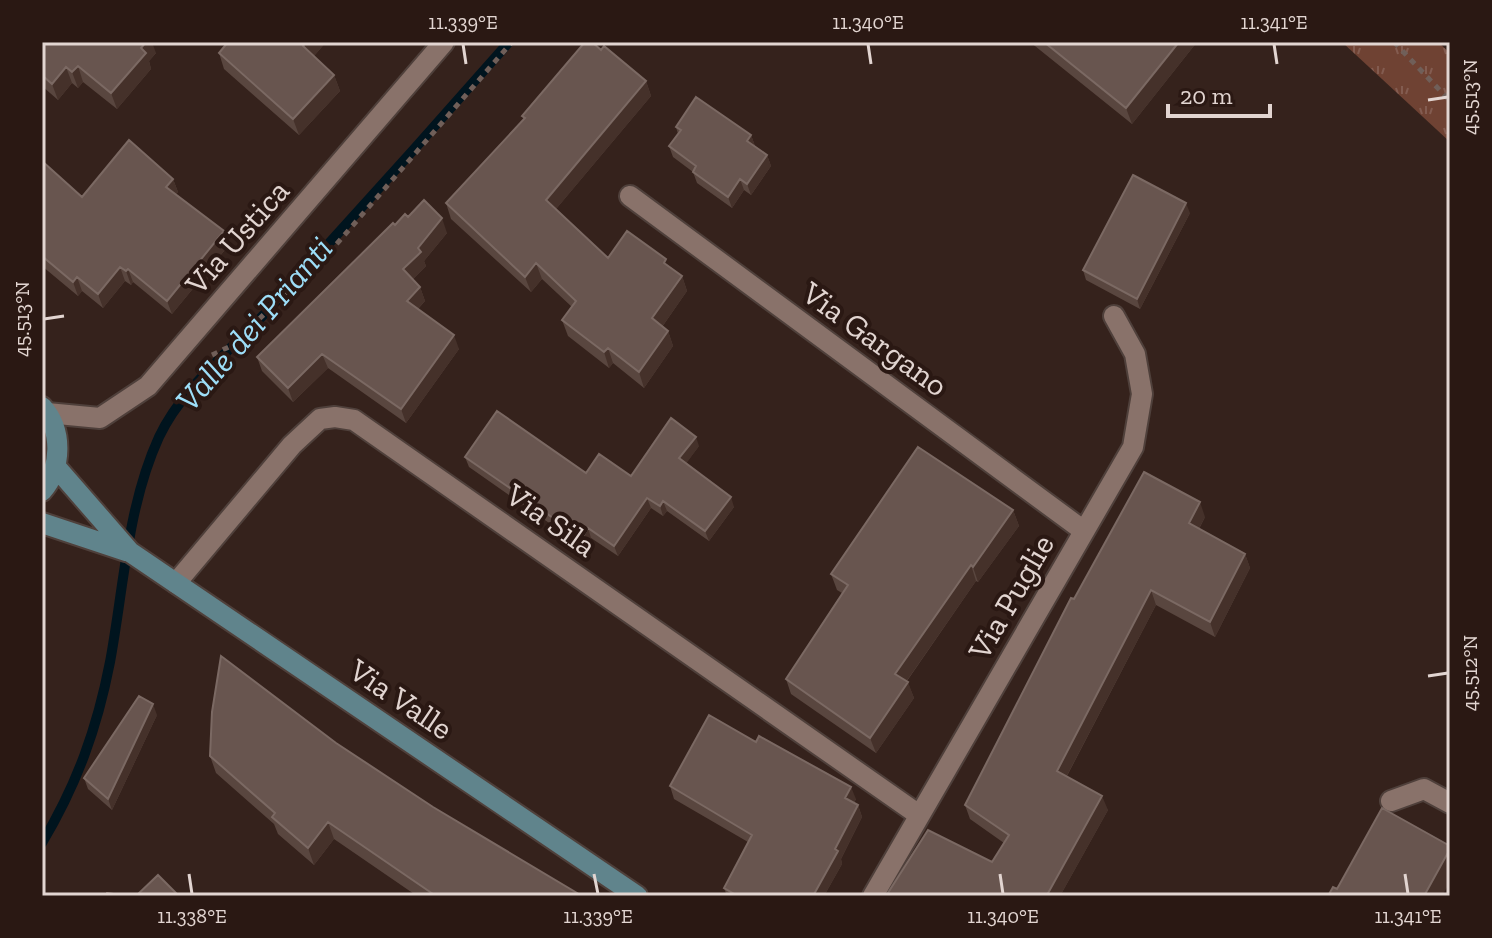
<svg xmlns="http://www.w3.org/2000/svg" width="1492" height="938" viewBox="0 0 1492 938" font-family="'Zilla Slab',serif">
<style>
.grass{fill:url(#grass-tufts)}
.lines{fill:none;stroke-linecap:round;stroke-linejoin:round}
.stream{stroke:#00141e;stroke-width:10}
.minor-casing{stroke:#4f403b;stroke-width:24}
.secondary-casing{stroke:#4f403b;stroke-width:24}
.path{stroke:#705f59;stroke-width:5;stroke-dasharray:6 6;stroke-linecap:butt}
.minor{stroke:#89726a;stroke-width:20}
.secondary{stroke:#60848c;stroke-width:20}
.wall{fill:#59463f}
.shaded-wall{fill:#45312a}
.building{fill:#68554f;stroke:#7b6963;stroke-width:2}
.ticks{fill:none;stroke:#e2d5d1;stroke-width:3}
.labels{text-anchor:middle;dominant-baseline:central;stroke-width:8;stroke-linejoin:round;paint-order:stroke}
.street-label{font-size:32px;fill:#e2d5d1;stroke:#2a1813}
.water-label{font-size:34px;font-style:italic;fill:#9ddef8;stroke:#2a1813}
.neatline{fill:none;stroke:#e2d5d1;stroke-width:3}
.ticks-label{font-size:20px;text-anchor:middle;fill:#e2d5d1}
</style>
<defs>
<pattern id="grass-tufts" width="24" height="20" patternUnits="userSpaceOnUse" patternTransform="scale(2)"><rect width="24" height="20" fill="#6f4233"/><path d="M3 7l-1-3M5 7V3M7 7l1-3M15 17l-1-3M17 17v-4M19 17l1-3" fill="none" stroke="#835c50"/></pattern>
</defs>
<rect width="100%" height="100%" fill="#35221c"/>
<path class="grass" d="M1342 42H1438L1450 53V142Z"/>
<g class="lines">
<path class="stream" d="M42 843C77 784 97 729 110 662 124 587 127 507 159 437 183 386 232 350 269 309 350 221 430 132 509 42"/>
<defs>
<path id="minor" d="M630 196 1084 531
M47 413 100 418 148 386 444 42
M176 583 292 445 320 419 335 417 354 420 919 815
M1391 801 1424 789 1450 803
M873 896 1133 447 1142 394 1135 354 1114 316"/>
<path id="secondary" d="M42 407C63 430 62 468 42 491
M56 467 130 552 637 896
M42 523 126 551"/>
</defs>
<use href="#minor" class="minor-casing"/>
<use href="#secondary" class="secondary-casing"/>
<path class="path" d="M1394 42 1450 101
M212 355 231 346 334 247 512 42"/>
<use href="#minor" class="minor"/>
<use href="#secondary" class="secondary"/>
</g>
<path class="wall" d="M42 42 156 53 149 61 151 69 117 109 83 82 78 88 72 83 58 100 42 86Z
M326 42 314 56 334 75 340 91 299 135 224 69 219 53Z
M1030 42H1197L1132 124Z
M601 50 646 81 651 96 556 209 608 258 669 266 682 276 687 291 662 327 668 331 673 346 644 388 613 363 609 368 568 336 562 320 572 307 542 279 531 292 451 219 446 203 524 120 522 116Z
M676 127 751 135 755 146 767 155 771 166 751 195 744 190 732 208 697 183 693 172 673 157 669 146 678 134Z
M42 161 82 197 173 179 178 192 176 194 224 231 229 245 172 314 133 282 131 285 125 281 103 308 82 291 78 296 42 266Z
M1190 213 1140 309 1086 280 1083 270Z
M408 217 447 233 424 261 426 266 413 279 420 287 425 301 418 309 459 349 406 423 328 368 293 402 262 371 257 357 395 225Z
M699 446 686 463 734 507 709 541 667 511 663 516 651 508 618 556 591 538 585 548 469 467 465 457 586 473 631 476Z
M1013 510 1019 526 978 582 976 581 907 681 914 698 876 753 791 694 786 679 842 593 837 590 831 574Z
M1205 517 1199 529 1245 554 1250 568 1215 637 1156 605 1067 776 1108 810 1060 896H886L992 862 1004 843 970 819 965 805 1074 599Z
M157 715 112 810 88 789 84 778Z
M336 743 433 807 582 896H417L334 839 314 865 278 834 274 824 216 773 210 756Z
M670 786 856 799 854 803 858 805 862 817 841 859 842 864 824 896H727L724 888 748 842 674 799Z"/>
<path class="shaded-wall" d="M146 42H152L156 53 149 61 151 69 117 109 111 93 141 48Z
M306 42H326L309 62 303 46Z
M1179 42H1197L1132 124 1126 108Z
M78 66 83 82 78 88 72 72Z
M66 67 72 83 58 100 52 84Z
M334 75 340 91 299 135 293 119Z
M646 81 651 96 551 215 546 200Z
M751 135 755 146 747 141Z
M767 155 771 166 751 195 747 184Z
M173 179 178 192 171 200 166 187Z
M740 179 744 190 732 208 728 197Z
M1186 203 1190 213 1140 309 1137 299Z
M442 218 447 233 424 261 426 266 408 284 403 269 418 248Z
M224 231 229 245 172 314 167 301Z
M536 263 542 279 531 292 525 277Z
M120 267 125 281 103 308 98 294Z
M128 269 133 282 131 285 126 271Z
M682 276 687 291 657 334 652 318Z
M77 277 82 291 78 296 73 282Z
M420 287 425 301 412 315 407 301Z
M668 331 673 346 644 388 639 372Z
M454 335 459 349 406 423 401 409Z
M608 348 613 363 609 368 604 352Z
M322 354 328 368 293 402 288 388Z
M696 437 699 446 683 468 679 458Z
M731 497 734 507 709 541 705 531Z
M647 498 651 508 618 556 614 546Z
M663 501 667 511 663 516 660 506Z
M1200 502 1205 517 1194 538 1189 523Z
M1013 510 1019 526 978 582 973 567Z
M588 528 591 538 585 548 582 538Z
M1245 554 1250 568 1215 637 1210 622Z
M971 565 976 581 901 689 895 674Z
M1151 590 1156 605 1062 785 1057 771Z
M42 613 45 622 42 678Z
M908 682 914 698 876 753 870 738Z
M153 704 157 715 112 810 108 799Z
M851 787 856 799 849 811 845 798Z
M1102 796 1108 810 1060 896H1047Z
M858 805 862 817 841 859 842 864 824 896H813L835 849Z
M328 822 334 839 314 865 308 848Z
M1450 849V882L1442 896H1424Z"/>
<path class="building" d="M42 42H146L141 48 146 53 111 93 78 66 72 72 66 67 52 84 42 75Z
M228 42H306L303 46 334 75 293 119 219 53Z
M585 42H592L601 50 604 46 646 81 546 200 608 258 627 231 666 259 664 263 682 276 652 318 668 331 639 372 608 348 604 352 562 320 576 301 536 263 525 277 446 203 525 118 522 116Z
M1044 42H1179L1126 108Z
M696 97 751 135 747 141 767 155 747 184 740 179 728 197 693 172 696 166 669 146 681 130 676 127Z
M129 140 173 179 166 187 224 231 167 301 128 269 126 271 120 267 98 294 77 277 73 282 42 256V161L82 197Z
M1133 175 1186 203 1137 299 1083 270Z
M424 200 442 218 418 248 421 252 403 269 420 287 407 301 454 335 401 409 322 354 288 388 257 357 393 223 395 225 405 214 408 217Z
M497 411 586 473 599 454 631 476 671 418 696 437 679 458 731 497 705 531 663 501 660 506 647 498 614 546 588 528 582 538 465 457Z
M918 447 1013 510 973 567 971 565 895 674 908 682 870 738 786 679 848 585 831 574Z
M1144 472 1200 502 1189 523 1245 554 1210 622 1151 590 1057 771 1102 796 1047 895 1049 896H886L928 830 992 862 1009 835 965 805 1071 598 1074 599Z
M221 656 336 743 433 807 582 896H436L328 822 308 848 272 817 275 813 210 756 212 712Z
M139 696 153 704 108 799 84 778Z
M709 715 756 742 759 736 851 787 845 798 858 805 835 849 838 851 813 896H738L724 888 752 835 670 786Z
M1382 808 1450 846V849L1424 896H1328L1333 887 1337 889Z
M158 875 179 896H136Z
M107 893 127 896H106Z"/>
<path class="ticks" d="M463 44 466 64M868 44 871 64M1274 44 1277 64M1428 100 1448 97M44 319 64 316M1428 676 1448 673M189 874 192 894M594 874 598 894M1000 874 1003 894M1405 874 1408 894"/>
<g class="labels">
<g class="street-label">
<text transform="translate(237 237) rotate(-49)">Via Ustica</text>
<text transform="translate(875 339) rotate(36)">Via Gargano</text>
<text transform="translate(551 520) rotate(35)">Via Sila</text>
<text transform="translate(1011 597) rotate(-60)">Via Puglie</text>
<text transform="translate(401 699) rotate(34)">Via Valle</text>
</g>
<g class="water-label">
<text transform="translate(254 324) rotate(-49)">Valle dei Prianti</text>
</g>
</g>
<rect width="1492" height="938" fill="none" stroke="#2a1813" stroke-width="88"/>
<path d="M1168 104v12h102v-12" fill="none" stroke="#e2d5d1" stroke-width="4"/>
<text x="1180" y="104" font-size="24" fill="#e2d5d1" stroke="#2a1813" stroke-width="6" paint-order="stroke">20 m</text>
<rect x="44" y="44" width="1404" height="850" class="neatline"/>
<g class="ticks-label">
<text x="463" y="29">11.339°E</text>
<text x="868" y="29">11.340°E</text>
<text x="1274" y="29">11.341°E</text>
<text transform="translate(1470 97) rotate(-90)" y="7">45.513°N</text>
<text transform="translate(22 319) rotate(-90)" y="7">45.513°N</text>
<text transform="translate(1470 673) rotate(-90)" y="7">45.512°N</text>
<text x="192" y="923">11.338°E</text>
<text x="598" y="923">11.339°E</text>
<text x="1003" y="923">11.340°E</text>
<text x="1408" y="923">11.341°E</text>
</g>
</svg>
